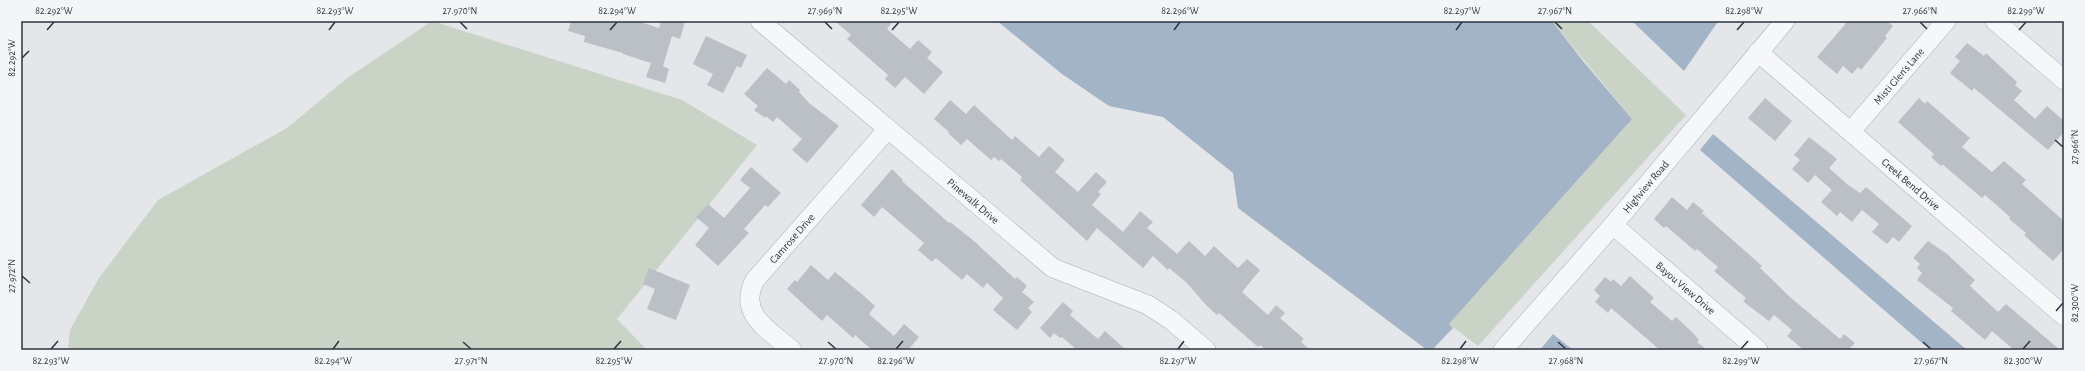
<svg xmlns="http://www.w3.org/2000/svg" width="2085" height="371" viewBox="0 0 2085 371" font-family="'Alegreya Sans',sans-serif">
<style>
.green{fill:#c9d3c6}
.water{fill:#a3b4c6}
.building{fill:#bbbfc6}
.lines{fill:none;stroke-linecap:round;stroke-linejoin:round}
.minor-casing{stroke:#a9adb4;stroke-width:20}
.minor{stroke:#f6f7f9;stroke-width:19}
.ticks{fill:none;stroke:#2d3440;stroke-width:1.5}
.labels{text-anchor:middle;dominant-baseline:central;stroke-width:3.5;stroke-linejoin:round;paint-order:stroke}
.street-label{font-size:11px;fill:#2d3440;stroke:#f3f5f7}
.neatline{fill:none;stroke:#2d3440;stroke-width:1.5}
.ticks-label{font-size:10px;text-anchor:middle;fill:#2d3440}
</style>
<rect width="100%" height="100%" fill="#e4e6ea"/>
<path class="green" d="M432 21 682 100 757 145 617 319 647 350H68L70 330 99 278 158 200 287 128 346 79Z
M1552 21H1588L1686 115 1478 346 1449 324 1632 119Z"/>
<path class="water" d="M997 21H1552L1583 61 1632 119 1449 324 1453 328 1432 350H1427L1238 208 1233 173 1163 117 1109 106 1062 74Z
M1632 21H1715L1717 23 1684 71Z
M1713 134 1967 350H1930L1700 150Z
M1553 334 1573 350H1540Z"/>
<path class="building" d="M571 21H637L659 28 661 21H685L680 39 672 36 663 66 669 69 665 83 646 77 651 63 623 54V53L584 42 585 36 568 31Z
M835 21H893L887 29 910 49 918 40 932 52 927 58 943 72 924 94 905 77 895 88 885 79 888 75 847 39 851 35Z
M1848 21H1887L1893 26 1885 36 1887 38 1861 70 1858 67 1852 74 1843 66 1837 74 1817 57Z
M706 36 747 55 741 68 737 66 723 93 707 85 713 74 693 64Z
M1967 43 1984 56 1986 53 2017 82 2015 85 2022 91 2014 100 2035 119 2047 106 2064 121V132L2048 150 1974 88 1972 91 1950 73 1960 61 1955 57Z
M767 68 786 84 789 80 800 90 799 92 809 103 839 126 807 163 792 150 802 139 777 117 773 122 766 116 765 118 754 110 758 106 744 94Z
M1765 98 1792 121 1775 141 1748 118Z
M1919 98 1925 104 1927 101 1970 138 1962 147 1992 172 2004 161 2026 180 2022 184 2064 221V249L2053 261 2024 235 2026 233 2009 219 2010 217 1985 195 1982 198 1942 164 1941 166 1931 157 1934 154 1898 122Z
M950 100 966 114 974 105 1012 140 1015 136 1039 157 1049 146 1065 160 1055 172 1078 192 1096 172 1107 182 1098 192 1101 194 1092 205 1123 232 1140 211 1153 222 1147 228 1177 254 1189 241 1205 256 1214 246 1238 268 1247 259 1260 270 1242 292 1268 315 1276 305 1285 313 1280 318 1304 339 1301 342 1310 350H1266L1260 345 1258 347 1219 313 1217 315 1206 305 1187 283 1169 268 1168 270 1153 256 1143 268 1097 228 1087 241 1020 180 1022 177 1001 159 999 161 994 157 991 160 967 139 961 145 948 133 949 132 934 119Z
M1809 137 1837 159 1829 168 1848 185 1860 193 1866 187 1912 226 1899 242 1893 237 1887 244 1872 232 1879 224 1862 210 1852 222 1840 212 1837 216 1821 202 1832 190 1815 175 1808 183 1792 169 1800 160 1794 155Z
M751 167 781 193 768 207 765 205 744 229 749 233 718 266 695 245 709 228 696 217 708 204 724 218 750 188 740 180Z
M892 169 903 180 902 181 949 223 950 222 974 241 1015 279 1017 277 1027 286 1022 292 1034 302 1028 308 1032 312 1017 330 993 310 1003 298 987 283 983 288 967 274 962 280 936 258 932 262 918 250 924 243 882 207 874 217 861 205Z
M1672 197 1687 210 1693 202 1704 211 1702 213 1762 266 1760 268 1790 297 1840 339 1844 334 1855 343 1850 348 1853 350H1804L1787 336 1792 330 1774 315 1769 321 1749 306 1743 301 1746 298 1714 271 1718 267 1697 249 1695 251 1666 226 1664 228 1654 219Z
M1928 241 1947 254 1975 280 1970 286 1998 312 2006 304 2060 350H2014L1992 331 1985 340 1951 311 1953 308 1917 280 1922 273 1917 268 1920 264 1913 258Z
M811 265 828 280 835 272 863 295 875 306 869 314 894 336 904 324 919 337 908 350H872L855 335 853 338 827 315 822 321 787 289 795 280 797 282Z
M649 268 690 285 676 320 647 309 655 289 643 284Z
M1630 276 1654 298 1650 302 1672 321 1676 317 1693 333 1699 340 1697 342 1707 350H1660L1611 308 1608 313 1595 302 1600 296 1594 290 1605 277 1611 282 1613 279 1621 286Z
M1063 302 1073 311 1070 315 1098 339 1105 331 1126 350H1077L1062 337 1060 338 1054 333 1050 338 1040 328Z"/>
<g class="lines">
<defs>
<g id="minor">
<path id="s1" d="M760 21 1053 268 1148 305 1171 320 1206 350"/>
<path d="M1995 21 2064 80"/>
<path id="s2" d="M1758 52 2064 316"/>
<path id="s3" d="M1851 131 1946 21"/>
<path id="s4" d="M1613 225 1758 350"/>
<path id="s5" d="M792 350C769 330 737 314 755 280L888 129"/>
<path id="s6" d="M1503 350 1613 225 1785 21"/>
</g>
</defs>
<use href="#minor" class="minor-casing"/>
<use href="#minor" class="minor"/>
</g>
<path class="ticks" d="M460 22 467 29M825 22 832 29M1555 22 1562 29M1920 22 1927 29M47 30 54 22M329 30 335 22M610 30 617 22M892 30 899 22M1174 30 1180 22M1456 30 1462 22M1737 30 1744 22M2019 30 2026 22M22 58 29 51M2055 140 2063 147M22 276 30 283M2056 311 2063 303M463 342 471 349M828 342 836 349M1558 342 1566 349M1923 342 1931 349M51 349 58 341M333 349 339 341M614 349 621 341M896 349 903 341M1178 349 1184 341M1460 349 1466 341M1741 349 1748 341M2023 349 2030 341"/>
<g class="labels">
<g class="street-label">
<text stroke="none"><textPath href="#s3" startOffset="73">Misti Glen's Lane</textPath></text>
<text stroke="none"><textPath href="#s2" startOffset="202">Creek Bend Drive</textPath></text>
<text stroke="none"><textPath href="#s6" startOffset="217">Highview Road</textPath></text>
<text stroke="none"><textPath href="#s1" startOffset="279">Pinewalk Drive</textPath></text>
<text stroke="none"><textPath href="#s5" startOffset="144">Camrose Drive</textPath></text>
<text stroke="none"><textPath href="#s4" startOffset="96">Bayou View Drive</textPath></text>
</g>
</g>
<rect width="2085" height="371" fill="none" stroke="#f3f5f7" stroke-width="44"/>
<rect x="22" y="22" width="2041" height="327" class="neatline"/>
<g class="ticks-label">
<text x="54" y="14">82.292°W</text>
<text x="335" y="14">82.293°W</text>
<text x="460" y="14">27.970°N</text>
<text x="617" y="14">82.294°W</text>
<text x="825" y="14">27.969°N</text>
<text x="899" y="14">82.295°W</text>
<text x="1180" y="14">82.296°W</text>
<text x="1462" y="14">82.297°W</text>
<text x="1555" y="14">27.967°N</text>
<text x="1744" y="14">82.298°W</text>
<text x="1920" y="14">27.966°N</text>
<text x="2026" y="14">82.299°W</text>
<text transform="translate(11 58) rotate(-90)" y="4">82.292°W</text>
<text transform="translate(2074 147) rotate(-90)" y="4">27.966°N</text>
<text transform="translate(11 276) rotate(-90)" y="4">27.972°N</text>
<text transform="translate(2074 303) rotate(-90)" y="4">82.300°W</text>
<text x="51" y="364">82.293°W</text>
<text x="333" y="364">82.294°W</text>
<text x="471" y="364">27.971°N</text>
<text x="614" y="364">82.295°W</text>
<text x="836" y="364">27.970°N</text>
<text x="896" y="364">82.296°W</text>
<text x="1178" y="364">82.297°W</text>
<text x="1460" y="364">82.298°W</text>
<text x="1566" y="364">27.968°N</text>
<text x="1741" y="364">82.299°W</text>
<text x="1931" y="364">27.967°N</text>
<text x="2023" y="364">82.300°W</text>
</g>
</svg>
